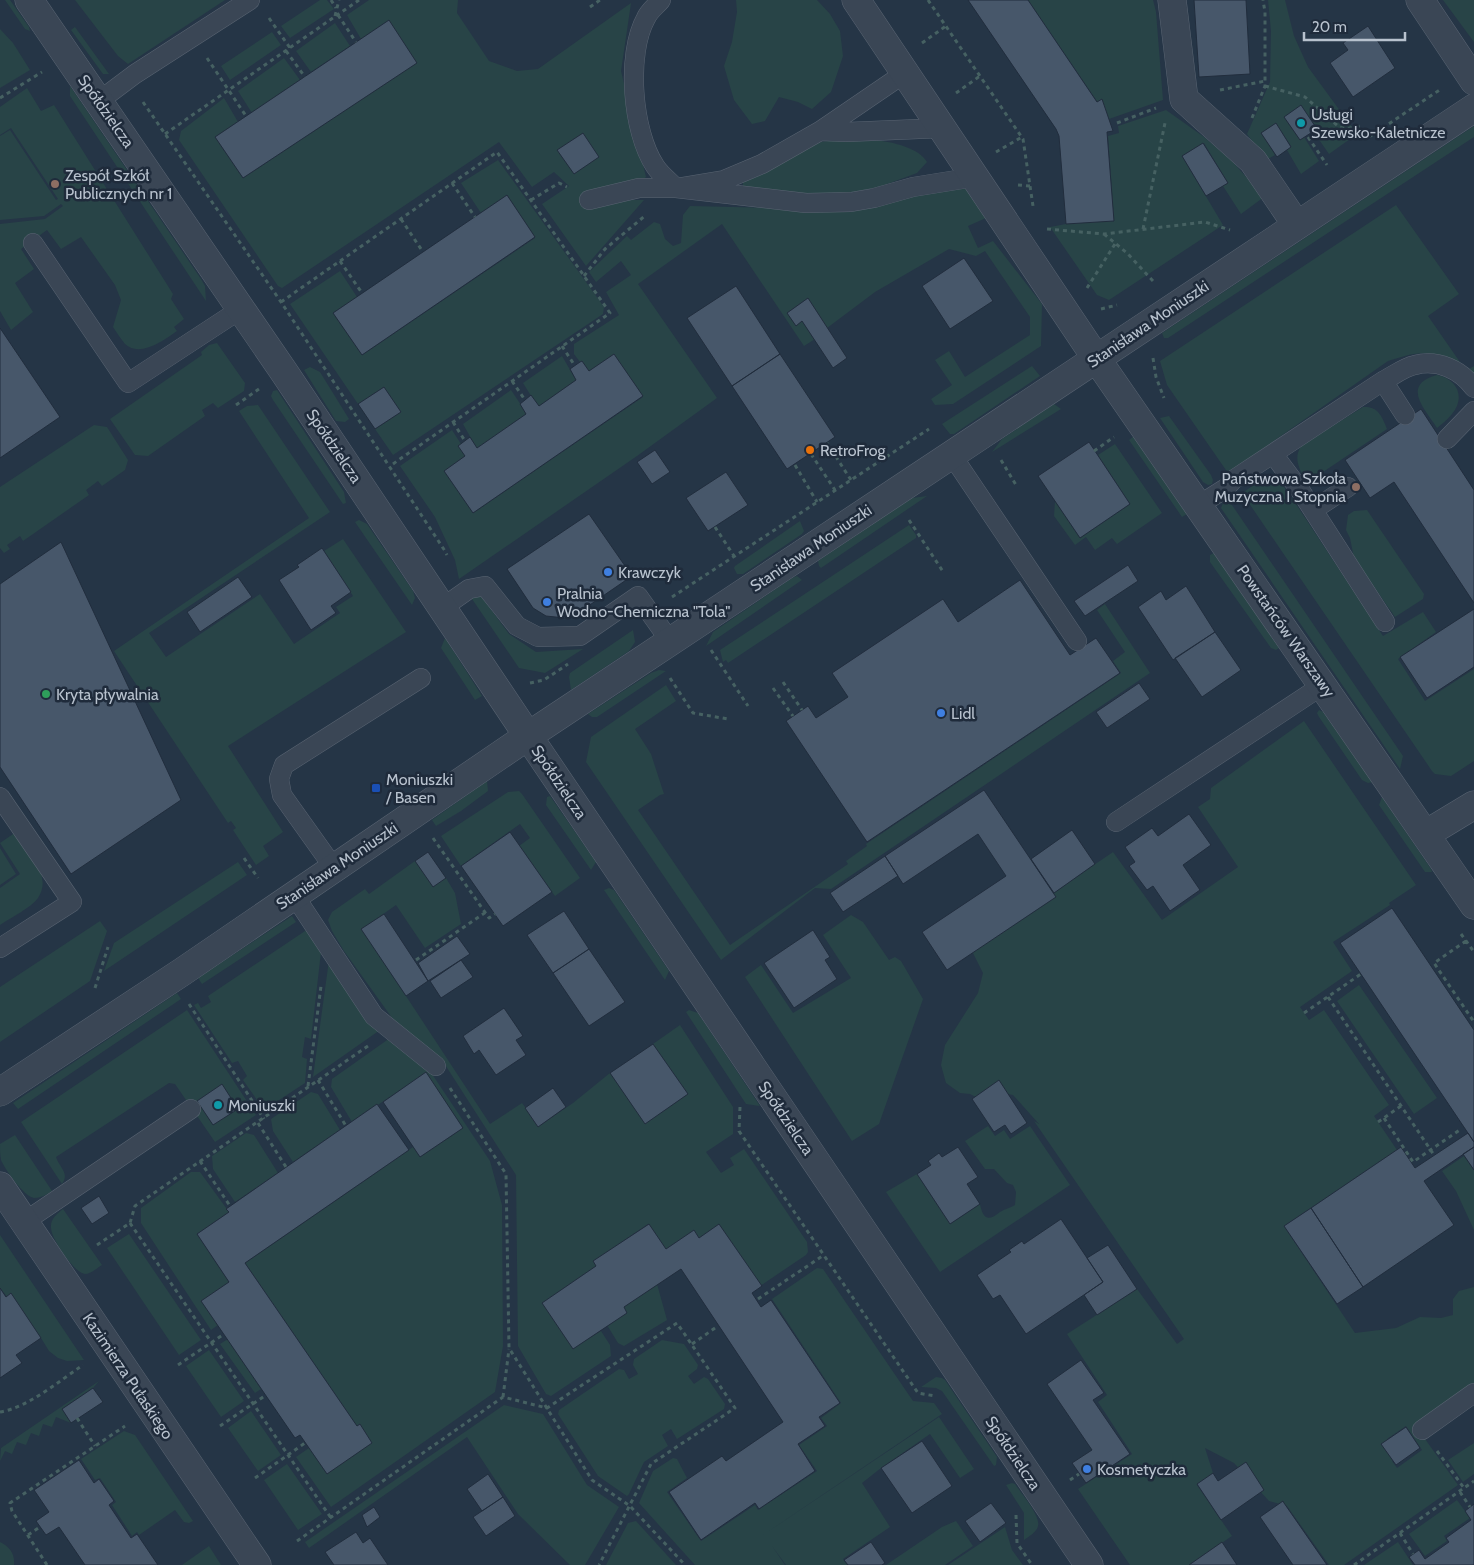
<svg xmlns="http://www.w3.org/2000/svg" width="1474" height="1565" viewBox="0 0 1474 1565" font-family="Cabin,sans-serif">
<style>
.green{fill:#284447;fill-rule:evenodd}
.building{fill:#47576a;stroke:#212d3d}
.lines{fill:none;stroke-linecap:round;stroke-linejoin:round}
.lane-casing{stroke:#596472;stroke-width:20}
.street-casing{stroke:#596472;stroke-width:29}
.path{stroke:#466162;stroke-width:3;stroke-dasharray:4 4;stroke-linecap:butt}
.lane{stroke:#3a4655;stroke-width:19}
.street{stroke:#3a4655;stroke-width:28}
.culture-dot{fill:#0f9aa8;stroke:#1f2b3b;stroke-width:2}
.education-dot{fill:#8d6e63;stroke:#1f2b3b;stroke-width:2}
.food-dot{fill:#e8710a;stroke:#1f2b3b;stroke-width:2}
.shop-dot{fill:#3f7fe0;stroke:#1f2b3b;stroke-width:2}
.leisure-dot{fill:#2e9e5b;stroke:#1f2b3b;stroke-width:2}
.transit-dot{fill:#1a4fb4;stroke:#1f2b3b;stroke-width:2}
.labels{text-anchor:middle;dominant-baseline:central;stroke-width:5;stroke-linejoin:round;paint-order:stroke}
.street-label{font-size:16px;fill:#b8c2ce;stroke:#1f2b3b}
.poi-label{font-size:16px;fill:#b8c2ce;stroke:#1f2b3b;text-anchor:start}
</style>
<rect width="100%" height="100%" fill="#253546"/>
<path class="green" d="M5 0H10L29 27 30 31 25 29Z
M75 0H225L128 64 118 56Z
M320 0H327L334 9 290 38 281 26Z
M369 0H458L457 13 489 61 517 71 538 69 631 3 621 71 646 177 617 200H644L586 266 542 204 569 186 554 172 532 187 499 142 282 288 278 286 179 140 181 131 224 98 238 122 215 137 243 178 416 63 389 21 361 39 347 15Z
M736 0H817L830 14 840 31 843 56 831 92 812 109 798 102 779 97 765 121 752 124 734 100 724 66 732 42 737 12Z
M1028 0H1153L1156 12 1163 100 1109 119Z
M1268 0H1285L1294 36 1308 67 1357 134 1329 154 1313 131 1317 128 1301 106 1284 117 1300 140 1304 137 1319 161 1301 174 1287 150 1291 146 1276 124 1262 133 1275 155 1266 160 1247 134 1270 82 1271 31Z
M1443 0H1474V42Z
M335 23 350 46 311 72 296 51Z
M75 27 109 74H103L71 30Z
M0 29 13 43 30 70 0 88Z
M272 32 281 45 230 80 221 66Z
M284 58 300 80 252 113 238 91Z
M70 86 201 279 205 286 206 301 70 96Z
M27 88 41 111 54 105 173 294 171 299 184 319 174 327 177 331C164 340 140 358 125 344 121 339 117 333 113 327L121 300 115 285 81 237 61 249 47 230 21 249 34 269 15 283 33 312 11 330 0 311V224L45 219 63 206 61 204 44 216 0 220V136L10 130 56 200 58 199 11 128 0 135V107Z
M1166 110 1204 137 1231 160 1264 197 1241 214 1223 186 1228 183 1204 143 1182 156 1223 225 1109 300 1097 295 1050 227 1066 224 1114 220 1108 136 1119 133 1118 126Z
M1474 126V137L1168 338H1164L1162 333Z
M843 139C857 143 869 140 882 141 896 143 920 149 927 162L917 173 879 187 838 196 786 193 743 188V179L821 142Z
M498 160 604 307 603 314 393 455 375 429 401 412 384 387 358 404 290 304 340 271 357 297 333 313 362 355 535 238 507 195 481 213 461 183Z
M938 187 968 189 986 218 968 226 978 248 993 241 1042 304 1041 346 953 404 935 405 931 399 952 385 935 360 949 351 965 377 1030 335V317L985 251 976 256 949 249 875 292 827 328 808 298 787 313 796 326 802 321 815 339 804 346 722 224 638 284 717 398 637 456 459 579 455 560 435 517 400 466 452 430 461 444 465 456 445 471 473 513 643 397 614 354 588 372 582 361 580 362 574 354V344L619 315 606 292 631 275 621 261 596 282 589 272 627 236 631 240 654 222 660 224 665 239 673 246 681 243 683 215 690 206 818 209Z
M1396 205 1459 294 1428 316 1462 365 1469 369 1474 366V374C1463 366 1444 356 1431 354 1417 351 1401 357 1388 361L1228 473 1167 385 1160 361Z
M217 343 245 383 244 391 218 408 213 403 202 410 205 416 148 456 135 455 110 419 202 355 201 352 209 345Z
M562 356 576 380 538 407 523 383Z
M1032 366 1040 376 954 434H950L942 424Z
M310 367 320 372 349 419 345 422 336 421 304 370Z
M1437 375C1457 379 1466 397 1452 414 1448 419 1442 424 1437 428 1424 408 1401 385 1437 375Z
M277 390 344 492 346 503 343 504 273 400 271 396 273 391Z
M511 390 527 414 477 449 463 424Z
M1054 404 1061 409 992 452 1002 439Z
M258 405 330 512 149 633 166 657 260 594 294 644 340 613 336 607 353 596 324 551 343 539 406 632 228 746 283 832 263 846 269 856 256 865 233 830 236 828 231 821 228 823 114 651 309 518 239 411 247 406Z
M1363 407C1378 406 1382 416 1387 429L1323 472 1314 476 1302 474C1297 463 1295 456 1301 446Z
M1169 416 1211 475 1213 480 1212 484 1208 485 1203 482 1160 418Z
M94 425 107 427 128 460 125 470 102 486 98 481 86 490 89 495 23 541 20 536 7 545 10 549 4 553 0 548V487Z
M1134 436 1187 514 1182 517 1129 440Z
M1115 444 1162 513 1117 544 1112 538 1095 550 1086 537 1075 545 1054 516 1055 501 1080 538 1130 504 1098 455Z
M1270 474 1276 477 1288 492 1383 636 1423 612 1436 632 1398 659 1425 701 1474 669V761L1451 776 1435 774 1432 771 1242 493 1254 485V480L1263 475Z
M927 496 821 568 819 566 818 561 912 498Z
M1225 499 1232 505 1403 756 1400 769 1221 508Z
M1367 510 1424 594 1423 599 1395 617 1354 558 1350 538 1346 530 1348 515 1354 511Z
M359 520 367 524 413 591 415 598 412 605 355 522Z
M800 521 804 531 802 534 743 574H737L734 568 735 566Z
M909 525 916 535V538L728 663 726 660 723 662 720 650Z
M1214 553 1279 648 1276 650 1271 648 1210 562V555Z
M797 576 802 580 706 646 713 632 792 578Z
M470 596H481L509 634 536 652 583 649 545 673 519 668Z
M1105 604 1150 673 831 889 815 888 721 960 586 762 591 737 666 685 676 701 635 729 651 754 664 794 660 795 638 810 730 945 848 864 846 861 867 846 866 844 1121 673 1113 661 1125 652 1097 610Z
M633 630 635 642 629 651 571 690 569 677 570 673Z
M445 638 482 696 475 700 441 648Z
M659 670 666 671 597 717H592L588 714 651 673Z
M1319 710 1323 712 1373 782 1368 783 1362 780 1319 717 1317 713Z
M1304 721 1416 885 1389 903 1390 905 1333 942 1352 971 1300 1007 1309 1020 1324 1010 1389 1105 1374 1116 1397 1150 1284 1226 1355 1333 1396 1328 1420 1317 1441 1318 1453 1315V1299L1459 1291 1474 1287V1384L1415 1425 1458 1485 1344 1565H1329L1287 1506 1269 1501 1234 1463 1205 1448 1213 1473 1197 1485 1232 1536 1189 1565H1130L1078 1489 1132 1454 1098 1402 1107 1395 1067 1334 1137 1289 1177 1344 1184 1339 1034 1121 1039 1124 1013 1095 992 1091 984 1101 970 1094 960 1093 946 1083 941 1065 945 1045 978 993 983 973 971 949 1113 852 1162 920 1238 867 1198 807 1210 799 1211 788ZM1406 1426 1422 1450 1397 1468 1392 1461 1393 1454 1387 1439Z
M487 781 488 791 461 811 436 826 432 820Z
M519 791 522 794 580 878 555 896 519 846 530 838 520 824 461 866 441 836 508 792Z
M550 796 596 862 591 870 546 805 547 797Z
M1382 797 1431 869 1432 872H1425L1379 805Z
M16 832C28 850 53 876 38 898 31 908 10 918 0 925V888L20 874 0 843Z
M0 848 16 874 0 885Z
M415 861 446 878 455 893 461 924 425 948 396 905 362 929 490 1124 522 1103 539 1126 573 1103 610 1073 645 1123 688 1094 653 1044 680 1025 733 1107V1134L706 1152 721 1173 734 1165 730 1158 744 1149 807 1242 808 1252 806 1255 760 1286 698 1239 666 1249 648 1224 594 1261 597 1266 573 1348 601 1331 610 1345 611 1356 551 1396 546 1394 518 1346 516 1175 442 1060 395 1022 344 951 332 931 328 920 332 912 365 889 369 894Z
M238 862 247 875 104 971 114 943Z
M609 888 614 890 669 971 665 980 604 890Z
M851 915 863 922 889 960 895 957 901 961 923 999 879 1124 852 1141 745 977 761 965 793 1013 851 978 823 935Z
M292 916 296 922 202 984 198 978Z
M100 921 107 931 90 981 0 1042V987Z
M308 929 321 952 311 1039 305 1037 302 1057 307 1059 305 1083 264 1110 243 1080 247 1076 238 1061 232 1063 194 1005 198 1003 201 1008 211 1002 208 996Z
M329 960 380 1030 313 1077Z
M1359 985 1437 1098 1414 1114 1337 1001Z
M177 993 181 999 18 1109 13 1103Z
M187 1010 256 1115 215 1142 175 1084 169 1083 56 1157C59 1167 70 1173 62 1184L21 1122Z
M689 1010 698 1013 760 1106 746 1104 686 1012Z
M390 1038 430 1071 490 1161 502 1205 503 1346 495 1392 331 1507 296 1457 309 1448 327 1474 360 1424 357 1426 245 1263 413 1147 420 1157 463 1128 426 1073 352 1122 331 1087 332 1079Z
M311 1092 318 1094 340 1130 293 1162 273 1131 271 1119Z
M988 1126 995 1136 1004 1130 1010 1139 1030 1126 1070 1185 940 1272 886 1192 917 1174 950 1224 980 1204C983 1219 988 1222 1000 1212 1005 1209 1010 1208 1015 1205L1016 1192 1013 1185 1007 1183 994 1169H985L965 1141Z
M246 1133 254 1135 278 1173 235 1202 213 1169 212 1156Z
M15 1135 52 1191C46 1195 41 1198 34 1198 23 1196 5 1169 1 1160 0 1155 0 1149 0 1144Z
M1464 1156 1474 1170V1230L1456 1191 1442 1171Z
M191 1172H200L229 1212 197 1234 229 1282 218 1325 211 1330 141 1223V1208Z
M63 1209 102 1265C97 1268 91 1274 85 1274 74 1273 51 1238 51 1228 50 1219 57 1214 63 1209Z
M129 1234 201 1340 179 1355 107 1248Z
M0 1235 84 1360 67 1361 58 1358 49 1351 41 1338 0 1288Z
M817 1268 823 1269 913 1401 934 1403 942 1414 763 1535 939 1417 974 1469 960 1478 930 1434 881 1468 862 1483 890 1527 843 1559 847 1565H786L772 1546 785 1565H695L639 1503 653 1471 673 1458 677 1459 687 1478 667 1492 701 1541 755 1505 758 1510 817 1471 799 1445 827 1426 821 1418 841 1403 772 1299Z
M657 1284 667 1320 624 1346 618 1343 607 1325 623 1307Z
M228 1339 261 1389 255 1393 220 1344Z
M662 1340 684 1344 698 1365 697 1369 688 1376 694 1384 704 1377 708 1379 725 1404 724 1409 677 1439 671 1429 662 1435 668 1446 644 1462 629 1494 627 1496 598 1476 558 1414 559 1410 619 1369 624 1370 629 1379 638 1374 633 1365 634 1359Z
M209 1350 244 1401 221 1417 186 1366Z
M936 1377 942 1378 945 1380 997 1457 996 1465 994 1466 942 1391 936 1388 921 1387Z
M99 1381 93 1388 62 1409 71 1423 56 1417 52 1427 43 1424 39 1436 31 1433 26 1445 17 1442 12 1454 5 1451 0 1461 1 1448Z
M504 1405 543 1414 587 1485 619 1507 585 1565H570L518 1514 467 1437 309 1548 305 1542Z
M251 1411 281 1455 258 1471 228 1428Z
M124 1431 135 1435 193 1521 189 1523 184 1522 175 1510 139 1535 137 1532 132 1536 112 1505 116 1502 100 1478 95 1480 81 1459Z
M1474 1443V1474L1463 1482 1448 1460Z
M287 1464 322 1514 298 1530 264 1480Z
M1012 1483 1015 1484C1021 1493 1041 1516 1038 1526 1037 1532 1028 1537 1024 1540V1513L1006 1485Z
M1457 1500 1470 1518 1444 1536 1447 1541 1425 1556 1409 1534Z
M636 1521 676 1565H606L628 1523Z
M956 1521 973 1546 945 1565H886L942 1527Z
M1005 1527 1012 1550 1023 1565H948Z
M0 1542C10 1547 15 1554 14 1565H0Z
M1398 1542 1413 1565H1364Z
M209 1546 221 1565H182Z"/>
<path class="building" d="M968 0H1028L1097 102 1102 99 1113 131 1107 132 1114 221 1066 224 1059 136 1056 129Z
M1194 0H1246L1250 74 1199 77Z
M389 20 417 63 243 178 215 137Z
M1368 26 1395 68 1353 97 1330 63 1348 50 1343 43Z
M1301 105 1317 129 1300 140 1284 117Z
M1276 123 1291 147 1277 157 1261 133Z
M583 133 599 157 574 174 557 150Z
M1203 143 1228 183 1206 196 1182 156Z
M507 195 535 237 362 355 333 313Z
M964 258 993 301 950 329 922 286Z
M736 286 780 354 732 386 687 318Z
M808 298 847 358 833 368 802 321 796 326 787 313Z
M0 328 60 417 0 458Z
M614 354 643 396 473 513 444 471 465 456 458 446 470 437 477 448 526 414 520 404 525 400 531 395 539 406 576 380 570 369 580 362 582 361 589 371Z
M780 354 835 437 787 469 732 386Z
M384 387 401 412 375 429 358 404Z
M1421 409 1474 490V603L1394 482 1370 498 1345 460Z
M1089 442 1130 504 1080 538 1038 476Z
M655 450 670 472 652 484 637 462Z
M726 472 748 505 708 531 686 498Z
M589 514 632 576 581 611 565 618 546 616 533 608 507 569Z
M61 542 181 800 71 874 0 767V584Z
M322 548 351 592 331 606 336 613 311 630 279 580 299 567 297 565Z
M1128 565 1138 581 1085 616 1074 601Z
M238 577 252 597 200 632 187 612Z
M1020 580 1070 655 1096 638 1120 673 867 842 786 721 808 706 816 718 848 697 832 673 943 599 958 622Z
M1186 586 1215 632 1173 660 1138 607 1161 591 1166 600Z
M1474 609V667L1427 698 1400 657Z
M1215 632 1241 670 1202 697 1175 658Z
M1139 683 1150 699 1107 728 1096 712Z
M984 790 1056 897 947 970 922 932 1006 876 978 834 903 884 885 856Z
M1189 814 1211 845 1183 865 1200 890 1170 911 1153 886 1147 890 1129 866 1135 862 1125 847 1152 828 1158 836Z
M1072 830 1095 864 1054 893 1031 859Z
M510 832 552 892 503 926 461 866Z
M428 852 446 878 433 887 415 861Z
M885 856 898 876 843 912 830 893Z
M1392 908 1474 1030V1142L1340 943Z
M564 911 589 949 553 973 527 935Z
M384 914 428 981 406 996 361 929Z
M813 930 830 957 825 960 837 979 794 1008 764 963Z
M457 936 470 954 428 981 418 963Z
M589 949 625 1002 589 1026 553 973Z
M461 960 473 977 441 998 430 981Z
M504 1008 523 1036 516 1040 526 1055 496 1075 479 1050 474 1054 463 1036Z
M653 1044 688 1094 645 1124 610 1073Z
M426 1072 463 1128 420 1157 383 1102Z
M999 1080 1027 1123 1011 1134 1005 1125 994 1132 972 1099Z
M222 1084 238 1109 213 1125 197 1101Z
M553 1088 566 1107 538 1127 525 1108Z
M377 1104 409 1150 245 1263 357 1426 360 1424 372 1443 327 1474 300 1435 295 1438 201 1301 229 1282 197 1234 229 1212 226 1209Z
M1468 1133 1474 1142V1147L1424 1181 1454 1225 1363 1287 1311 1208 1401 1147 1415 1168Z
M958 1147 978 1177 967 1184 980 1204 950 1224 917 1174 931 1165 928 1161 939 1153 942 1157Z
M1474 1147V1170L1463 1154Z
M99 1196 109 1213 92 1224 81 1208Z
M1311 1208 1363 1287 1337 1304 1284 1226Z
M1061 1219 1103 1282 1026 1334 1000 1295 993 1299 977 1275 1011 1252 1009 1250 1022 1241 1024 1244Z
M649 1224 666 1249 694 1230 699 1238 719 1224 762 1286 752 1293 761 1307 771 1300 840 1403 819 1417 825 1426 798 1444 815 1471 759 1509 755 1503 701 1540 669 1492 722 1456 726 1461 783 1422 681 1269 624 1307 627 1313 573 1349 542 1303 596 1266 593 1261Z
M1108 1245 1137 1289 1097 1315 1084 1295 1103 1282 1087 1258Z
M0 1288 6 1297 11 1293 41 1338 16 1355 22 1363 0 1378Z
M1081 1360 1104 1393 1093 1400 1130 1454 1086 1483 1072 1463 1092 1450 1047 1384Z
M93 1388 103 1402 71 1423 62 1409Z
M1406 1427 1420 1448 1396 1465 1381 1444Z
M922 1441 952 1486 912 1513 881 1468Z
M79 1460 94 1483 99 1479 114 1501 109 1505 131 1538 137 1534 158 1565H85L59 1527 46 1535 36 1521 49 1512 34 1490Z
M1246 1462 1264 1490 1221 1520 1197 1484 1213 1473 1218 1481Z
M488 1474 503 1497 482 1511 467 1489Z
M503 1497 515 1516 486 1536 473 1517Z
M1283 1501 1284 1503 1327 1565H1293L1260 1517Z
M991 1503 1006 1523 980 1542 965 1521Z
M1474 1504V1565H1415L1409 1557 1419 1550 1425 1559 1449 1542 1446 1538 1471 1520 1465 1511Z
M374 1507 380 1517 367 1527 362 1515Z
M356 1532 363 1543 370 1538 388 1565H334L325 1552Z
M871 1542 885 1563 882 1565H848L844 1560Z
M1222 1542 1237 1565H1189Z"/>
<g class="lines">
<defs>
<path id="lane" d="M661 0C656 6 649 11 646 18 626 54 632 131 655 166 660 174 669 181 676 188L724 180 762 164 820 131 905 73
M99 101 135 74 250 0
M820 131 847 132 943 128
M589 200 639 188H676L806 203 851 202 874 198 913 187 975 177
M33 243 128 383 241 309
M1383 381C1393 376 1404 367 1415 365 1438 359 1461 370 1474 388
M1447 439 1474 411
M951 454 1077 641
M1273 454 1300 490 1385 622
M1199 505 1226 488 1233 480 1383 381 1405 415
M1313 510 1348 487
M442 608 469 589 485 586 517 626 538 637 580 636 638 596 670 641
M0 797 72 902 0 948
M1116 822 1323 685
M334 868 282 795 279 779 284 765 421 678
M294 895 374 1016 436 1066
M24 1222 191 1109
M1422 1430 1474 1393"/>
<path id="street" d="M29 0 284 372 528 736 1089 1565
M856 0 1096 358 1474 905
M1172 0 1184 99 1253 161 1296 224
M1420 0 1474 81
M1426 834 1474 805
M0 1092 182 972 528 736 1474 108
M0 1186 257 1565"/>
</defs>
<use href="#lane" class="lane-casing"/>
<use href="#street" class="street-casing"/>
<path class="path" d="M331 0 336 8
M928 0 1023 139 1033 206
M590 7 600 0
M338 15 356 42
M335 16 339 0
M269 18 290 48
M922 43 946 26
M286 51 305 77
M207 58 246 116
M1265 86 1305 97 1339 127 1346 129 1361 126
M1220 90 1265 81
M956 93 980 76
M0 98 42 72
M143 102 281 302 445 551 447 555
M1252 118 1265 86V12L1263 0
M1117 123 1156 108
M165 134 359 0
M1308 137 1327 165
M1369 137 1441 89
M996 152 1022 137
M452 183 475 217
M1018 185 1030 186
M531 200 559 183 567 187
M401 219 423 252
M1047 229 1104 234 1205 222 1230 230
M1143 229 1165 123
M1104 234 1127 253 1153 281
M340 261 362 293
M584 276 605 249 646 215
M1087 288 1115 244
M281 302 497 152 610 313 390 466
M1101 309 1117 305
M562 346 575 366
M1153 358 1156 377 1164 398
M512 381 525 400
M236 405 259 389
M453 422 465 441
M827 443 851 480
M1094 451 1114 437
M811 454 835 490
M1001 460 1016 485
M795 465 817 502
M909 520 944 573
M715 527 734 556
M672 597 929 429
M711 650 748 706
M670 678 693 713 728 719
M783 682 802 710
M530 683 544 680 568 664
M773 688 793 716
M433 838 489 918 495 914
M244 858 258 878
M1461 934 1474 952
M1466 941 1434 963 1474 1022
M416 960 486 912
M95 988 108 947
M1328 997 1434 1155
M189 1004 264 1119
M1304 1013 1361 974
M318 1080 346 1126
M308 1086 321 986
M450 1088 506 1174 509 1348 592 1480 630 1506 685 1565
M740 1107 739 1131 918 1393 935 1396
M1384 1118 1413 1162 1461 1129
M1378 1122 1401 1106
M258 1123 286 1167
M200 1161 230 1206
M130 1223 331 1518
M97 1245 130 1223 135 1206 368 1046
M758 1299 824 1255
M692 1344 718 1326
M178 1365 224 1334
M503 1397 509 1349
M0 1412C29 1407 59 1381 83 1365
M77 1418 95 1446
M220 1426 266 1395
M1437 1451 1464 1488
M255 1478 305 1443
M1070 1480 1079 1474
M1460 1492 1470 1507
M1016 1515 1017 1543 1032 1565
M1400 1533 1413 1554
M28 1535 40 1527
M297 1541 503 1397 547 1408 677 1323 735 1408 651 1464 599 1565
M47 1565 12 1511 10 1503 125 1426
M1354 1565 1474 1481"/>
<use href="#lane" class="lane"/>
<use href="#street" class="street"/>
</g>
<g class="culture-dot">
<circle cx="1301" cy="123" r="5"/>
<circle cx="218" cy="1105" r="5"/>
</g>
<g class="education-dot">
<circle cx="55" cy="184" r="5"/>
<circle cx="1356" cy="487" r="5"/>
</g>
<circle class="food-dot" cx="810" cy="450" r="5"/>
<g class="shop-dot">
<circle cx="608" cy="572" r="5"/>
<circle cx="547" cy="602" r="5"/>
<circle cx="941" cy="713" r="5"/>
<circle cx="1087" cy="1469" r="5"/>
</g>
<circle class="leisure-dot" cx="46" cy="694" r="5"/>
<rect class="transit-dot" x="371" y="783" width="10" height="10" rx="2.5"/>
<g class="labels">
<g class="street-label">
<text transform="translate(106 111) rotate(55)">Spółdzielcza</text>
<text transform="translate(1148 324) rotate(-34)">Stanisława Moniuszki</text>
<text transform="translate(334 446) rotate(56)">Spółdzielcza</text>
<text transform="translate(811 548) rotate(-34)">Stanisława Moniuszki</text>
<text transform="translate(1286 631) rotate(55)">Powstańców Warszawy</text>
<text transform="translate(559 782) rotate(56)">Spółdzielcza</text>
<text transform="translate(337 866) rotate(-34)">Stanisława Moniuszki</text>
<text transform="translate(786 1118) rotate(56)">Spółdzielcza</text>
<text transform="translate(128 1376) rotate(56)">Kazimierza Pułaskiego</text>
<text transform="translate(1013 1453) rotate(56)">Spółdzielcza</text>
</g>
<g class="poi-label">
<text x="1311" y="114">Usługi<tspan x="1311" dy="18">Szewsko-Kaletnicze</tspan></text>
<text x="65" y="175">Zespół Szkół<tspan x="65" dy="18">Publicznych nr 1</tspan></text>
<text x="820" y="450">RetroFrog</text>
<text x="1346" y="478" text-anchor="end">Państwowa Szkoła<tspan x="1346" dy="18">Muzyczna I Stopnia</tspan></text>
<text x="618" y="572">Krawczyk</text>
<text x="557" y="593">Pralnia<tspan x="557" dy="18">Wodno-Chemiczna "Tola"</tspan></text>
<text x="56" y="694">Kryta pływalnia</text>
<text x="951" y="713">Lidl</text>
<text x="386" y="779">Moniuszki<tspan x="386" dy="18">/ Basen</tspan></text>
<text x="228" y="1105">Moniuszki</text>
<text x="1097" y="1469">Kosmetyczka</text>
</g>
</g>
<path d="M1304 32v8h101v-8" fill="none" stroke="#b8c2ce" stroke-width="2.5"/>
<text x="1312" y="32" font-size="15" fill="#b8c2ce" stroke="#1f2b3b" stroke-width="4" paint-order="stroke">20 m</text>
</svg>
